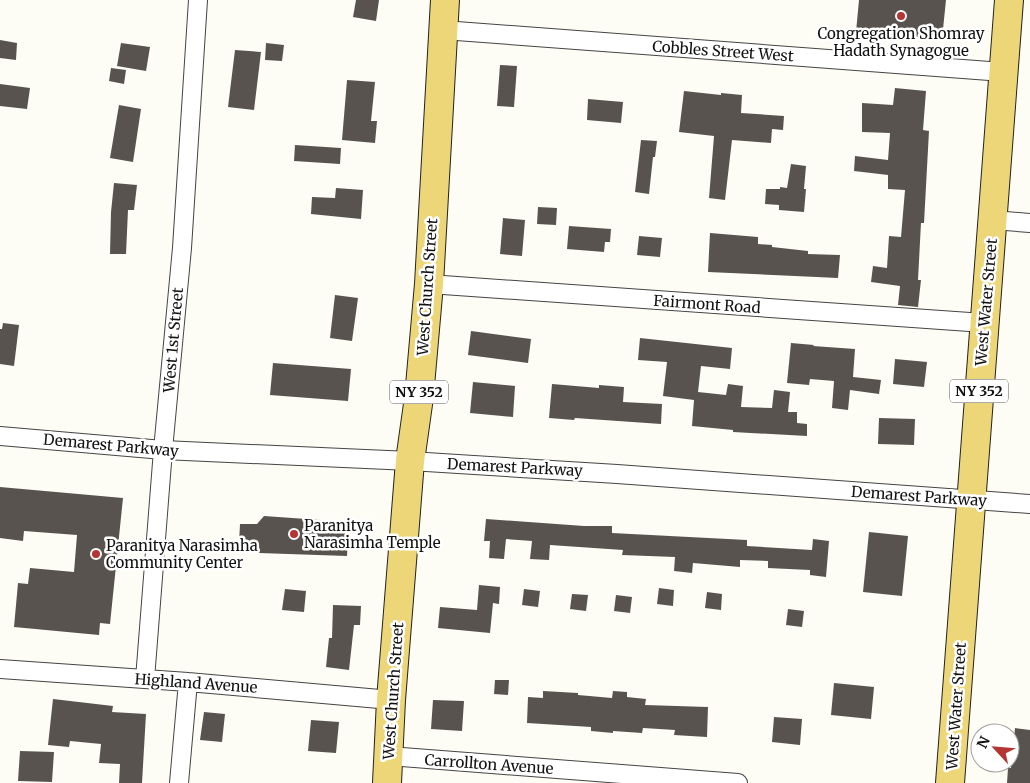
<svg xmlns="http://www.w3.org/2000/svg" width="1030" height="783" viewBox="0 0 1030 783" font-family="Merriweather,serif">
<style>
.building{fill:#58534e}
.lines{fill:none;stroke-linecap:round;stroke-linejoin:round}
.minor-casing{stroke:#444;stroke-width:20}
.primary-casing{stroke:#222;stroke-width:30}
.minor{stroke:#fff;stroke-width:18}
.primary{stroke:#ecd677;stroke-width:28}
.poi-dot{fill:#b53534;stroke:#fff;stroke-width:2}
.labels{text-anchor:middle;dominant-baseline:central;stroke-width:5;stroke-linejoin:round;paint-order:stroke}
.shield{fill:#fff;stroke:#585858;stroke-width:1}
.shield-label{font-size:14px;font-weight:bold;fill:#111}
.poi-label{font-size:15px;fill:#111;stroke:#fff;text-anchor:start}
.street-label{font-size:15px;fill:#111;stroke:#fff}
</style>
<rect width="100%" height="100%" fill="#fefdf5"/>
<path class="building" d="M356 0H379L376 21 353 17Z
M859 0H946L942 39 856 32Z
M0 40 17 43 16 60 0 58Z
M121 43 150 47 146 71 117 66Z
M266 43 284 45 282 61 265 60Z
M235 50 261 52 254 110 228 107Z
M500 65 517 66 514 107 497 106Z
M111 68 126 70 124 84 109 81Z
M347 80 375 82 371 121H377L375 143 342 140Z
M0 84 30 88 27 109 0 106Z
M895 88 926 91 923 130 929 131 924 223H921L918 280H921L918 307 898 305 900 286 871 282 873 266 887 268 889 236 901 237 905 190 888 189V175L854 171 855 156 888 160 890 133 862 132V103L893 105Z
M684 91 721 95V93L742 95 741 113 784 116 783 130 772 129 771 143 732 140 725 200 709 198 714 136 679 132Z
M588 99 623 102 621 123 587 120Z
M119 105 141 109 133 162 110 158Z
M641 140 657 141 655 157H653L649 194 635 192Z
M295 145 341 148 340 164 294 161Z
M791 164 806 166 804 189H806L804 212 779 210V205L765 204 766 189H780V187L787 188Z
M114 183 137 185 134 210H128L126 254H110L111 212Z
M336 188 363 190 361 219 311 214 312 197 335 198Z
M538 207 557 208 556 225 537 224Z
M503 218 525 220 522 256 500 254Z
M569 226 611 229 610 242H605L604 252 567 249Z
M710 233 758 237V244L772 245V247L808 251V254L840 255 838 278 708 272Z
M639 236 662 238 660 257 637 255Z
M335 295 358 298 352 341 330 338Z
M3 323 19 325 14 366 0 364V329H2Z
M471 331 531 339 528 363 468 355Z
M640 338 732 348 730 369 701 366 698 392 726 395 728 384 743 386 741 407 772 408 774 390 790 392 788 412H797V423L807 424V436L733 432V430L692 426 694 400 663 396 667 362 638 360Z
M791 343 814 345 813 346 855 349 853 377 881 380 879 394 850 390 848 410 832 408 834 381 810 379 809 385 787 383Z
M895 359 927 362 924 387 893 384Z
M273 363 351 369 348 401 270 395Z
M473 382 515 386 513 417 470 413Z
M552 384 599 388V385L624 387 623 402 662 404 661 424 575 418 574 420 549 418Z
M879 418 915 419 914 445 878 444Z
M0 487 123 498 110 624 100 623 99 635 14 627 18 583 28 584 30 568 74 572 77 535 24 531 23 541 0 538Z
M264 516 349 522 347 556 259 553 257 545 239 543 240 524H257Z
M486 519 584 526H612V533L747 540V546L812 550 813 539 829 541 826 577 810 575V570L768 568V561L740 560V567L693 563 692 573 674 571 675 557 622 555 623 550 550 545 549 560 530 559 532 541 506 539 504 559 489 558 490 541H484Z
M869 532 908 536 902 596 863 592Z
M479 585 500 587 499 604 493 603 490 633 438 628 440 607 477 610Z
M659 588 674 590 673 606 657 604Z
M285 589 306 591 304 612 282 610Z
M524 589 540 591 538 607 522 605Z
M707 592 722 594 721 610 705 608Z
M572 594 588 595 586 611 570 609Z
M616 595 632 597 630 613 614 611Z
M333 605 361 606 360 625H354L349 670 326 667 329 638H332Z
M788 609 804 611 802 627 786 625Z
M495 680H509L508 695 494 694Z
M834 683 874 687 871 719 831 715Z
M543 691 578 693V695L612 698 613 691 627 692V697L646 699 645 705 708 707 707 737 674 735 675 730 643 728 642 733 613 731V733L591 731V727L527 723 528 697 543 698Z
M53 699 113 706 112 712 146 714 142 783H119L120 764 99 763 101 744 70 741 69 747 48 745Z
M433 700 464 701 462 731 431 729Z
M204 712 225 714 222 742 200 740Z
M774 717 802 719 800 745 772 742Z
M311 720 339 722 336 753 308 751Z
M1015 728 1030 730V783H1007L1008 768H1011Z
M20 751 54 752 52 782 18 781Z"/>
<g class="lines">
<defs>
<path id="minor" d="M443 30 1003 72
M993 220 1030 223
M429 284 984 323
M0 436 163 450 410 461 617 474 1030 504
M0 669 188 682 391 700
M145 679 163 450 182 248 198 0
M389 756 738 783
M179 783 188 682"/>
<path id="primary" d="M387 783 391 700 410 461 419 397 429 284 445 0
M950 783 1009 0"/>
</defs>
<use href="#minor" class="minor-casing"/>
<use href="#primary" class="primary-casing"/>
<use href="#minor" class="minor"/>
<use href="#primary" class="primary"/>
</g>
<g class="poi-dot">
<circle cx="901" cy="16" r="5"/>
<circle cx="294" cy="534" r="5"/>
<circle cx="96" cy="554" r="5"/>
</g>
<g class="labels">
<g class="shield">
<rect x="950" y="379.5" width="58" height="23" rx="4"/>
<rect x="390" y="380.5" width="58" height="23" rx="4"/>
</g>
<g class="shield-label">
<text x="979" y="391">NY 352</text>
<text x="419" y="392">NY 352</text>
</g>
<g class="poi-label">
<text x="901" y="33" text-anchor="middle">Congregation Shomray<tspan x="901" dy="17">Hadath Synagogue</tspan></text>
<text x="304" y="525">Paranitya<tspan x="304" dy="17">Narasimha Temple</tspan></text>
<text x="106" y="545">Paranitya Narasimha<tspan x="106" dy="17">Community Center</tspan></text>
</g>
<g class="street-label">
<text transform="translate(723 51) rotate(4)">Cobbles Street West</text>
<text transform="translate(427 287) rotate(-86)">West Church Street</text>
<text transform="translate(986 302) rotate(-85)">West Water Street</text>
<text transform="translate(707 304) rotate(4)">Fairmont Road</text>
<text transform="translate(173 340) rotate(-85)">West 1st Street</text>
<text transform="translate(111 445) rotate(5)">Demarest Parkway</text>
<text transform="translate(515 467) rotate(3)">Demarest Parkway</text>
<text transform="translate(919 496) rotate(4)">Demarest Parkway</text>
<text transform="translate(196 683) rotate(4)">Highland Avenue</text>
<text transform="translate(393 691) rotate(-86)">West Church Street</text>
<text transform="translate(956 706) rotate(-86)">West Water Street</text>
<text transform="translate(489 764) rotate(4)">Carrollton Avenue</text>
</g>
</g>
<g transform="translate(995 748) rotate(296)"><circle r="24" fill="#ffffff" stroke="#a0a0a0"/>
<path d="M0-4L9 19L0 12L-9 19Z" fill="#b53534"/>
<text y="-8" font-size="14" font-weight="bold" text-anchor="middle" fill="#111111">N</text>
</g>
</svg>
